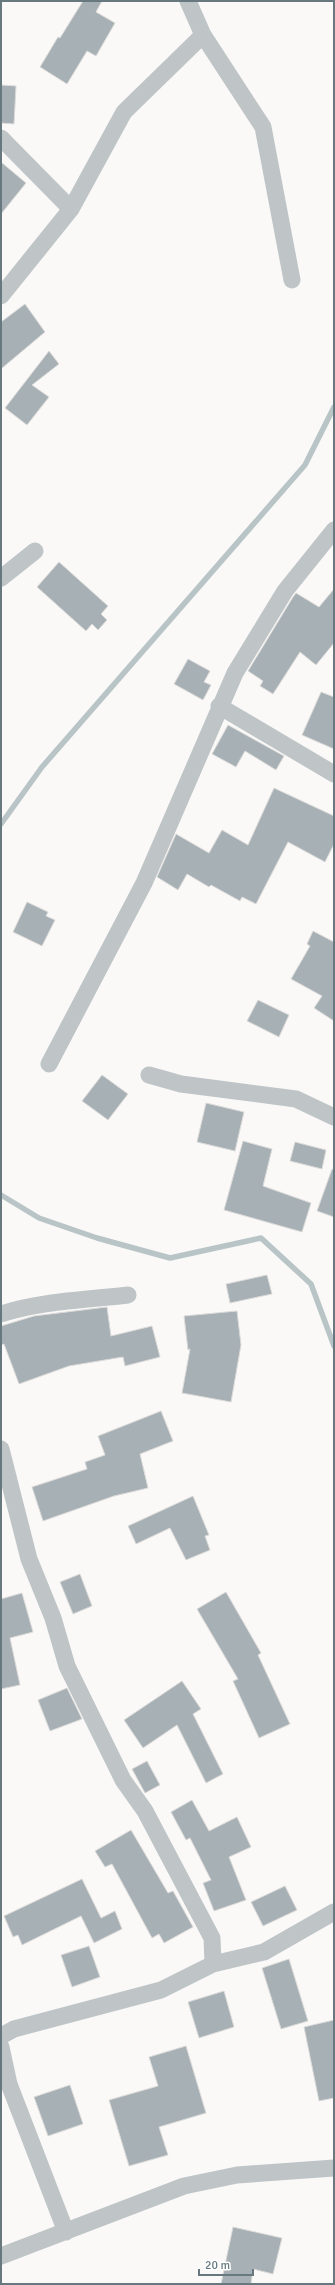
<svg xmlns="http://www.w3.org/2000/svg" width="335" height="2285" viewBox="0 0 335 2285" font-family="Signika,sans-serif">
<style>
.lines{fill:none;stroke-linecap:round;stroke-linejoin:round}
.stream{stroke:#b8c4c6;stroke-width:5.5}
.building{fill:#a7b0b4;stroke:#dcdbda}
.minor{stroke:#bfc5c7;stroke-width:17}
</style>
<rect width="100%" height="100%" fill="#faf9f8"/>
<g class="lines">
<path class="stream" d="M1 824 42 767 305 465 334 407
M1 1195 39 1218 97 1238 170 1258 261 1238 311 1284 334 1346"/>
</g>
<path class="building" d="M83 1H102L96 12 115 23 96 56 87 51 67 84 40 67 58 37 60 38Z
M1 85 16 86 14 124 1 123Z
M1 162 26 183 1 214Z
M25 304 45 332 1 369V322Z
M49 351 59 364 32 385 49 397 27 425 5 408Z
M59 562 108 606 101 614 107 620 98 630 92 624 86 631 37 587Z
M334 589V643L316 665 300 652 273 694 260 686 263 681 248 671 293 597 296 593 319 607Z
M188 659 210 671 204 682 211 685 203 700 174 684Z
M321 692 334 697V749L302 735Z
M228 725 284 756 276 770 245 751 236 767 212 754Z
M274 788 334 816V844L325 862 288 842 256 904 242 897 240 901 211 885 209 887 187 874 178 890 157 877 176 834 209 853 222 830 248 845Z
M27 902 48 912 46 916 55 920 42 946 13 932Z
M313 931 334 942V1021L314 1008 322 996 291 979 310 946 307 944Z
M258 1000 289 1015 279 1037 247 1021Z
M102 1075 128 1094 108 1120 82 1101Z
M206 1103 244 1112 235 1151 197 1142Z
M243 1141 272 1149 263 1186 311 1203 302 1232 224 1210Z
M295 1142 326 1150 322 1169 290 1161Z
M332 1169 334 1170V1217L317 1211Z
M267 1275 272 1294 230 1303 226 1284Z
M107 1307 111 1336 152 1326 160 1357 125 1366 123 1357 69 1366 19 1384 4 1344 1 1345V1326L34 1316Z
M237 1311 241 1345 231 1402 182 1393 190 1349 188 1350 184 1316Z
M161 1411 173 1441 140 1454 148 1488 114 1496 43 1521 32 1487 87 1469 85 1462 105 1455 98 1436Z
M193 1496 209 1535 205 1536 210 1550 186 1560 170 1528 136 1544 128 1526Z
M80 1574 92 1606 73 1614 60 1582Z
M226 1592 261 1653 258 1655 290 1724 259 1738 233 1681 238 1679 197 1609Z
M22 1593 33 1632 10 1638 20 1685 1 1689V1599Z
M182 1681 201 1709 193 1714 223 1774 206 1783 177 1725 143 1748 124 1720Z
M67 1688 82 1719 50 1731 38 1700Z
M147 1761 160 1785 145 1793 132 1769Z
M192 1800 209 1831 237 1817 251 1847 229 1857 246 1900 214 1911 203 1883 211 1880 190 1838 186 1840 171 1812Z
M131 1830 168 1893 173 1891 193 1927 164 1943 159 1934 152 1938 112 1864 105 1867 95 1851Z
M82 1879 101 1918 115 1911 122 1929 94 1943 81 1916 22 1945 18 1935 13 1937 4 1916Z
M285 1886 297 1910 263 1926 251 1902Z
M89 1946 100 1977 72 1987 61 1955Z
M289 1959 308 2021 281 2029 262 1968Z
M224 1991 234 2027 199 2038 188 2002Z
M334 2020V2098L319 2101 304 2027Z
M186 2046 206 2113 159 2127 168 2155 129 2166 109 2100 158 2086 149 2057Z
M70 2085 83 2124 48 2136 34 2097Z
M233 2227 282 2238 273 2274 253 2269 251 2284H221Z"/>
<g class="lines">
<path class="minor" d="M188 1 203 35 263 127 292 280
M1 138 71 209
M1 296 71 209 124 112 203 35
M1 578 35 551
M219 706 334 774
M49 1064 144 883 235 673 285 591 334 530
M149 1075 181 1084 296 1099 334 1117
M1 1314C41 1301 86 1300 128 1295
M1 1449 29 1559 53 1618 67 1666 123 1780 145 1811 212 1938 213 1964
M1 2036 14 2029 161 1990 213 1964 264 1952 334 1912
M1 2047 9 2084 66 2232
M1 2256 184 2186 237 2175 334 2168"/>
</g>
<rect width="335" height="2285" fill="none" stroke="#67797f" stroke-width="4"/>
<path d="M199 2269v6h54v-6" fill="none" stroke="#67797f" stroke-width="2"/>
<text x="205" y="2269" font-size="12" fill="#67797f" stroke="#ffffff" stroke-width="3" paint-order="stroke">20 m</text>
</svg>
